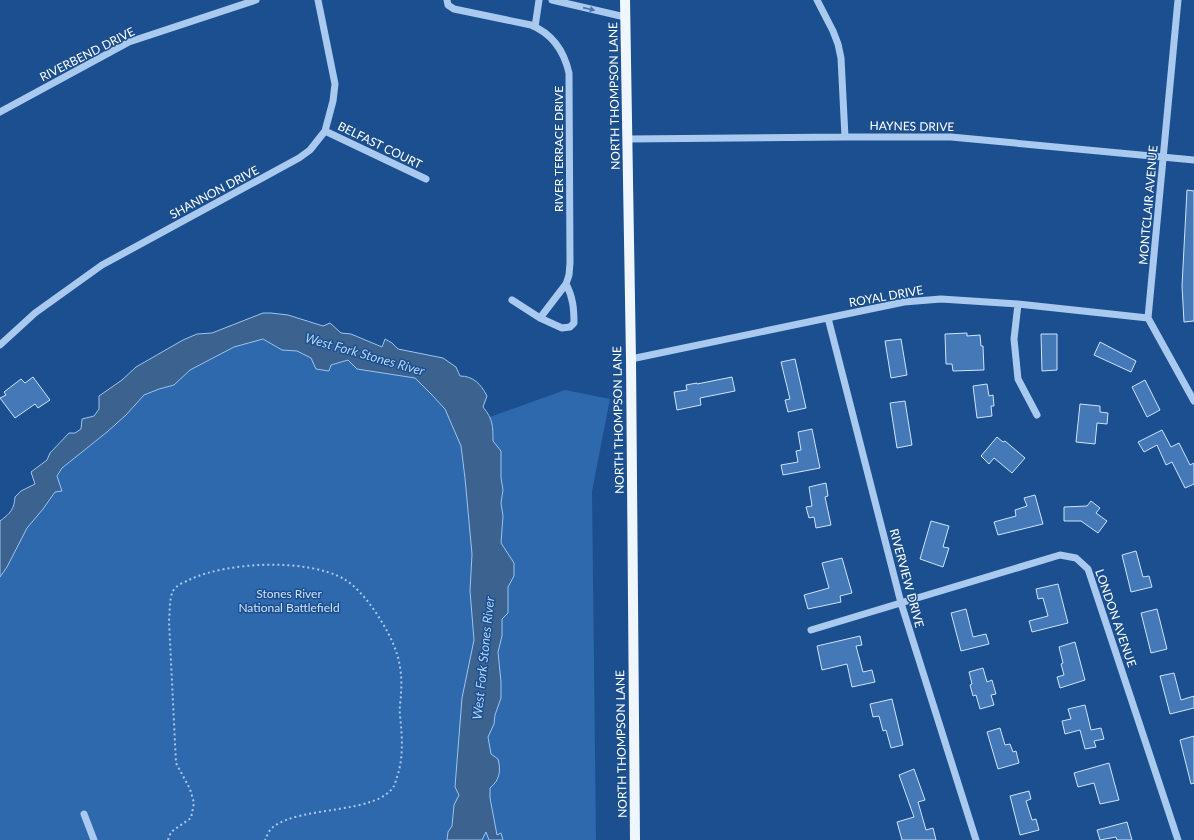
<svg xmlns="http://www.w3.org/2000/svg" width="1194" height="840" viewBox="0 0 1194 840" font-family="Lato,sans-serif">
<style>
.green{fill:#2e69ad}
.water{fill:#3c6290;stroke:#9cc4f0}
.building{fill:#4478b7;stroke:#cfe3fa}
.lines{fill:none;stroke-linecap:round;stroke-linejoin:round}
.path{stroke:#a9c9ee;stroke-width:2;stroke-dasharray:2 3;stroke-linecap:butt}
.minor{stroke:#a9c9ee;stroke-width:7}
.major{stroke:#f0f6ff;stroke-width:10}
.oneway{fill:#4674ac}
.labels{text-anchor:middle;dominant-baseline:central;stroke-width:3;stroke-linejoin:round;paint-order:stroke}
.street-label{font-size:12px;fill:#fff;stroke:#1b4f8f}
.park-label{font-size:12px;fill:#cfe3fa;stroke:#1b4f8f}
.water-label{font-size:13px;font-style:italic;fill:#b5d3f5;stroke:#1b4f8f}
</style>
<rect width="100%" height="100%" fill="#1b4f8f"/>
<path class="green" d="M262 339 278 348 297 351 308 356 348 360 357 369 415 378 462 427 565 390 610 399 592 491 596 840H0V577L7 567 27 528 41 511 62 468 107 432 126 415 144 395 159 389 174 385 190 370 234 347Z"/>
<path class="water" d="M263 313H271L288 315 323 326 330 323 341 333 351 334 382 347 385 339 392 343 398 349 443 358 456 367 460 376C473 376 481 384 487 396L483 407C493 419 493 426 493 441L501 451V478L503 490 501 503 503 516 501 543 514 563V576L508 587V613L502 619V636L498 652 501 682V698L495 715 494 724 488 737 491 754 498 759C501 770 500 780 490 788V798L497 835 501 833 503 840H489L486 832 482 840H447L448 832 452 826 454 805 459 795 455 787 462 698 474 640 470 591 472 554 465 478 461 446 445 409 432 395 415 378 357 369 348 360 331 365 329 371 316 369 311 358 297 351 282 350 263 339 234 347 190 370 174 385 159 389 144 395 126 415 107 432 62 468 57 476 62 491 55 492 43 509 27 528 7 567 0 577V521C11 513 14 509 15 497L21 491 35 484 31 472 47 460 50 453 69 433H75L81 429 82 419 94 416 99 409V396L122 380 136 367 183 340 197 334 212 333Z"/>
<path class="building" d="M1187 190 1194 191V321L1184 322 1182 286Z
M967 333V336L980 335 981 346H983L984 370 953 371 952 364H946L945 334Z
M1041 334H1057V370L1042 371Z
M901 339 907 375 891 378 885 341Z
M1100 342 1136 361 1131 372 1094 355Z
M795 359 806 408 788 412 785 400 790 399 781 362Z
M33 377 50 400 38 408 35 404 15 418 0 398 6 395 4 392 21 379 25 383Z
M732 377 735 391 700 398 701 405 677 410 674 392 687 390 686 385 697 383V384Z
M1145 380 1160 410 1147 417 1132 387Z
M987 384 989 396 993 395 994 406H991L992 416 977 418 973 386Z
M905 401 912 445 897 448 890 403Z
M1080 404 1100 406V412L1108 413 1107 424 1097 423 1095 444 1076 442Z
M812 429 820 468 783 475 781 465 798 462 796 451 801 450 798 432Z
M1162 430 1171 447 1179 443 1190 465 1194 463V484L1185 488 1172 462 1166 465 1157 445 1144 452 1138 442Z
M997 437 1003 442 1005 441 1025 458 1012 473 994 458 989 464 981 456Z
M826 483 828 496 825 497 831 525 816 528 814 517 809 518 806 507 812 506 809 487Z
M1035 495 1043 524 998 535 994 522 1016 516 1015 510 1027 506 1024 498Z
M1091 501 1100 508 1096 513 1107 521 1098 533 1081 521H1064V507L1087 506Z
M931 521 949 526 943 547 949 548 943 567 920 559Z
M1136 551 1143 577 1149 576 1152 587 1131 592 1122 555Z
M842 558 852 593 840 596 841 602 808 609 804 595 829 588 822 563Z
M1058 584 1068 623 1032 632 1029 621 1048 616 1043 598 1038 599 1036 589Z
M966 609 973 637 986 634 989 644 961 651 951 613Z
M1157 609 1167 649 1151 653 1141 613Z
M860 636 862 645 856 646 863 672 872 670 875 682 852 687 847 664 822 670 817 646Z
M1075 642 1085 680 1060 688 1057 677 1064 675 1061 664 1063 663 1059 647Z
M983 668 987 682 992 680 996 694 991 695 994 705 980 709 976 695 973 696 970 685 972 684 969 672Z
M1174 673 1181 700 1194 696V708L1170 714 1160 676Z
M892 699 903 745 891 748 886 730 883 731 879 716 873 717 870 704Z
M1085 705 1091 730 1101 728 1104 739 1094 741 1096 747 1085 749 1080 730 1065 734 1062 721 1071 719 1068 709Z
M1000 728 1005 745 1010 744 1013 752 1016 751 1019 763 998 769 987 732Z
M1194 736V783L1191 784 1180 740Z
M1109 763 1119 800 1100 804 1094 783 1078 787 1074 773Z
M914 769 925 800 918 802 926 830 933 828 936 840H902L897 822 914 817 899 775Z
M1029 791 1031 799 1026 801 1032 820 1036 819 1039 830 1020 835 1010 796Z
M1127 822 1132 840H1117L1116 837 1100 840 1097 830Z"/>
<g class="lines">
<path class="path" d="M168 840 171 832 191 818 194 803 190 789 176 763 169 621C170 612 169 599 173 591 176 585 185 582 191 579 228 562 307 558 344 579 365 591 390 631 397 654 401 667 402 680 401 693 401 700 399 708 400 715 402 736 404 756 397 777 396 780 395 784 394 786 376 815 302 805 273 827 269 830 267 836 265 840"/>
<path class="minor" d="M447 0 448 5 454 9 531 25C553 34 564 51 569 73L570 263 569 275 566 284 540 318 512 300
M552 0 625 17
M817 0 833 31 838 44 841 58 845 137
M1178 0 1148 318 1194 401
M535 27 539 0
M0 112 129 42 256 0
M325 131 426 179
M628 139 845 137H951L1194 160
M1018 304 1014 339 1018 379 1037 415
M540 318 562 328 570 327 574 323C574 309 573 297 566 284
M828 318 901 603 976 840
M0 345 35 313 102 265 299 158 310 150 325 131 333 101 335 84 318 0
M631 359 904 302 941 299 1018 304 1148 318
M811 630 1060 555 1076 558 1088 569 1178 840
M84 814 94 840"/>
<path class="major" d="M625 0 631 359 635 840"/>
</g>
<defs><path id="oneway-solid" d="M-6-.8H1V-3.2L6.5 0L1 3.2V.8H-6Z"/></defs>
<use class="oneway" href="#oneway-solid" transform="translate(589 9) rotate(13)"/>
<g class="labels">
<g class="street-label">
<text transform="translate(87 54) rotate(-27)">RIVERBEND DRIVE</text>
<text transform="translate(614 96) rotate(-91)">NORTH THOMPSON LANE</text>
<text transform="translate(912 126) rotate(1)">HAYNES DRIVE</text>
<text transform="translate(380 145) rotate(26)">BELFAST COURT</text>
<text transform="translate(558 149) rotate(-90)">RIVER TERRACE DRIVE</text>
<text transform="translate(214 192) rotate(-28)">SHANNON DRIVE</text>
<text transform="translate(1148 205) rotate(-85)">MONTCLAIR AVENUE</text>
<text transform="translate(886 296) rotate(-10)">ROYAL DRIVE</text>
<text transform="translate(618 420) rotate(-91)">NORTH THOMPSON LANE</text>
<text transform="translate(907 578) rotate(75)">RIVERVIEW DRIVE</text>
<text transform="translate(1116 618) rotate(71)">LONDON AVENUE</text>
<text transform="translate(621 744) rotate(-91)">NORTH THOMPSON LANE</text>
</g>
<g class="park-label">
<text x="289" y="593">Stones River<tspan x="289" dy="14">National Battlefield</tspan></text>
</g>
<g class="water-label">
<text transform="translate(365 354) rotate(16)">West Fork Stones River</text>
<text transform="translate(483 658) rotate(-84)">West Fork Stones River</text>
</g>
</g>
</svg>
